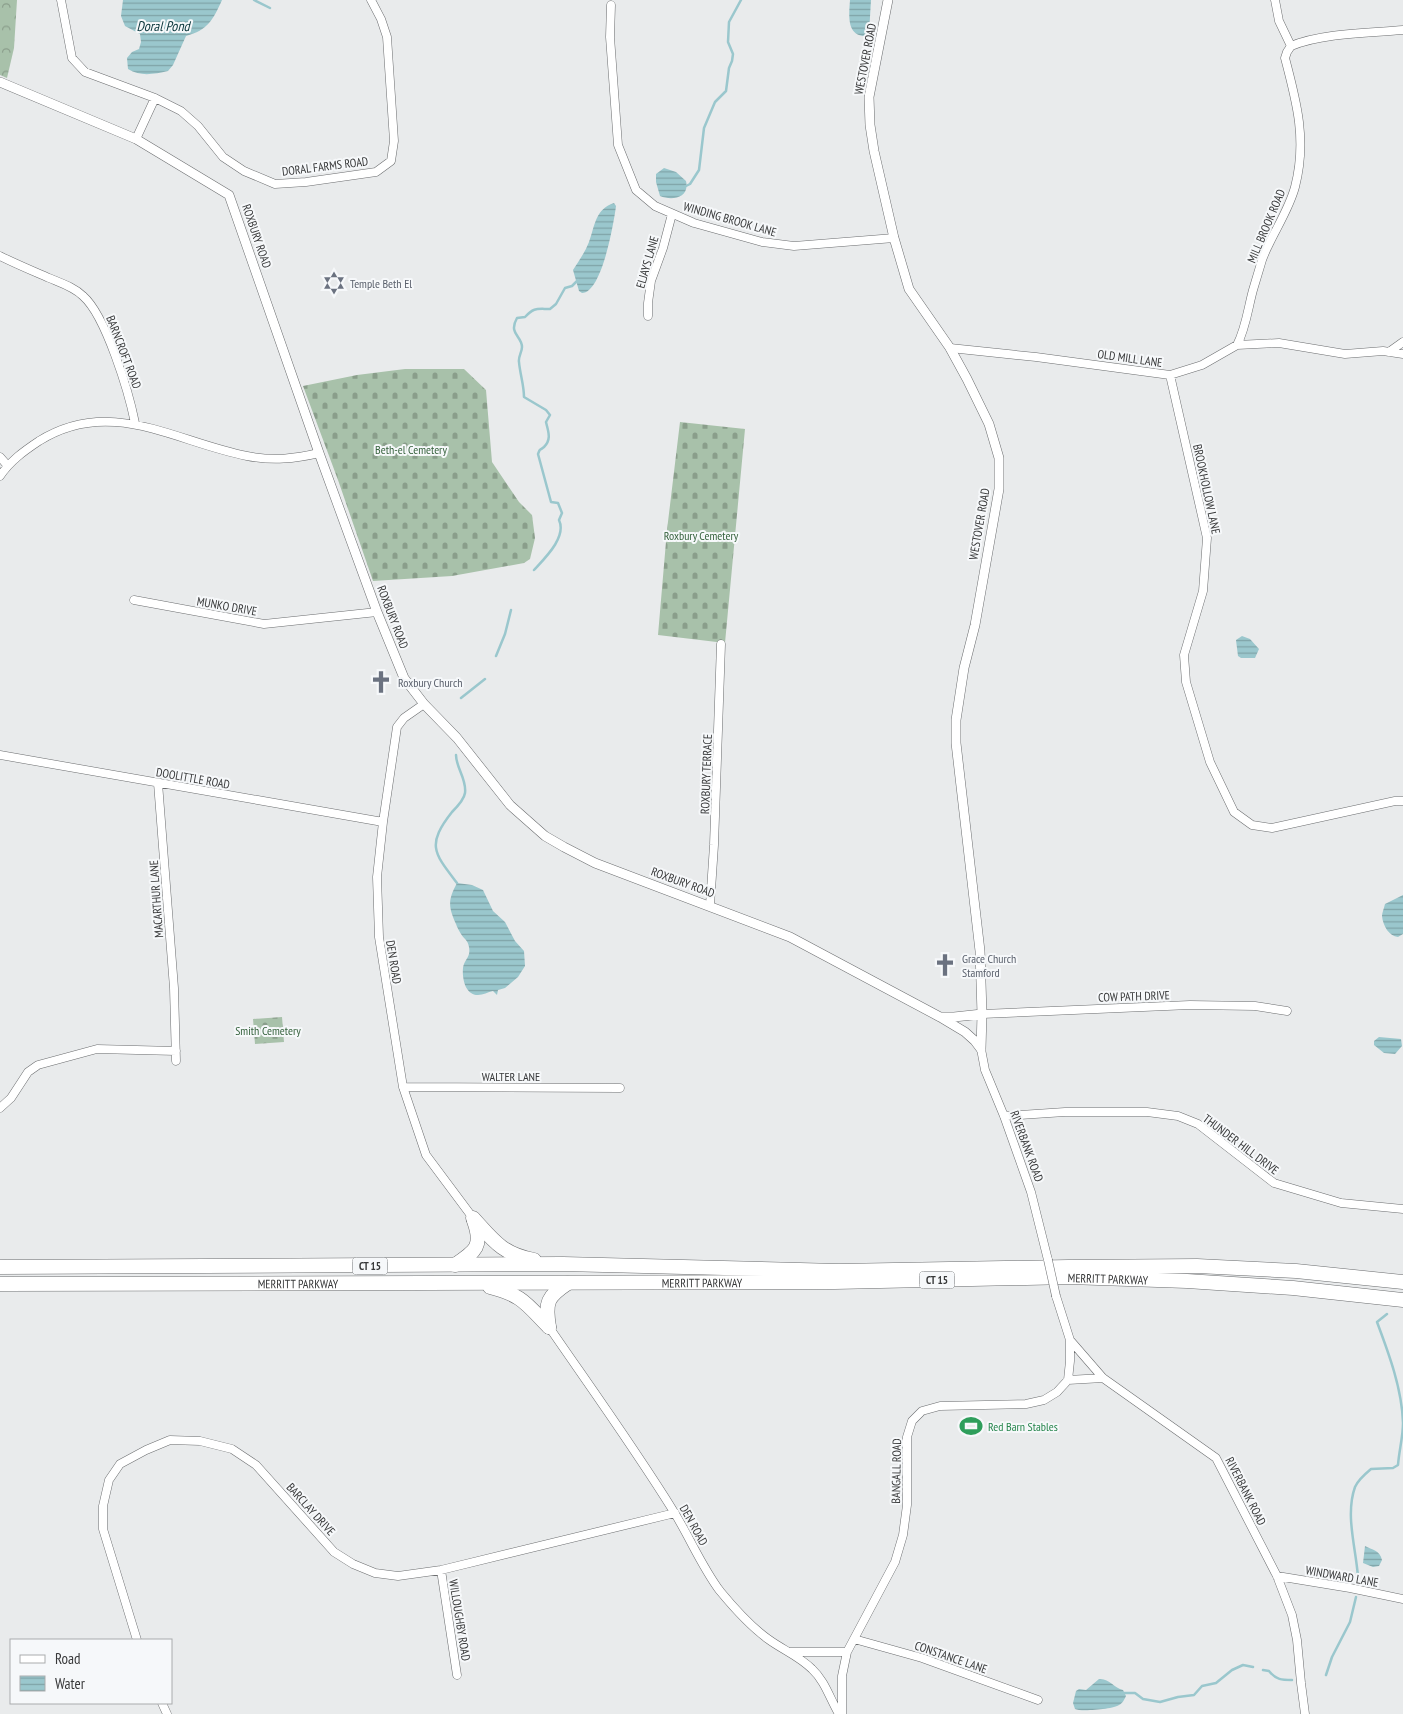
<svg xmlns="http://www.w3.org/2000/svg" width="1403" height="1714" viewBox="0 0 1403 1714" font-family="'PT Sans Narrow',sans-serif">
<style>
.cemetery{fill:url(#cemetery-stones)}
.park{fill:url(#park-crowns)}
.water{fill:url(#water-rules)}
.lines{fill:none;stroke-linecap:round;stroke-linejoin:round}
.stream{stroke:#9ac7cd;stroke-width:2.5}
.minor-casing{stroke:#6b6d6f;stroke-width:9}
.tertiary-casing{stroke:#6b6d6f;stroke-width:10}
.motorway-casing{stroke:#6b6d6f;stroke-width:15}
.minor{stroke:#fff;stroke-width:8}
.tertiary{stroke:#fff;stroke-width:9}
.motorway{stroke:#fff;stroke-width:14}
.minor-bridge-casing{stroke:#6b6d6f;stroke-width:9;stroke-linecap:butt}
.minor-bridge{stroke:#fff;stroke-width:8}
.labels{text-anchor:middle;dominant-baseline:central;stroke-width:4;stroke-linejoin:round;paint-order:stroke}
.shield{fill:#f6f8fa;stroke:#717274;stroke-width:1}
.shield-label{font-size:11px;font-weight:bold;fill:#38393a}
.street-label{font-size:12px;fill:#38393a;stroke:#f6f8fa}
.worship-label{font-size:12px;fill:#5b616d;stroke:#f6f8fa;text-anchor:start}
.park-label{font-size:12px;fill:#36623d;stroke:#f6f8fa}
.leisure-label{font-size:12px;fill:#27864d;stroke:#f6f8fa;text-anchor:start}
.water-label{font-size:14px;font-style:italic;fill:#0b373c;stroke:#f6f8fa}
</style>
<defs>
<pattern id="cemetery-stones" width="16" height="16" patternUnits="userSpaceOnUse" patternTransform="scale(1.25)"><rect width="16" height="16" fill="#a8c1aa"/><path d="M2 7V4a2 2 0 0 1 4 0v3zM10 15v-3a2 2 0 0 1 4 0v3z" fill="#8a9e8b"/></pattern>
<pattern id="park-crowns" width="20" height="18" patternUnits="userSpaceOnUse" patternTransform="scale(1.25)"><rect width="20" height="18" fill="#a8c1aa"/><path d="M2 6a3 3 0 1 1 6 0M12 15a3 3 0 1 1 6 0" fill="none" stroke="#8a9e8b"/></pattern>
<pattern id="water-rules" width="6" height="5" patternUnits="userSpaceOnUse" patternTransform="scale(1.25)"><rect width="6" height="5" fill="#9ac7cd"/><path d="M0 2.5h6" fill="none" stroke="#7fa3a7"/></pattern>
</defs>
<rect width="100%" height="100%" fill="#e9ebec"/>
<path class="cemetery" d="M405 369H464L486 390 492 462 519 502 532 515 535 538 530 559 524 563 452 576 373 581 338 480 303 386 357 375Z
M680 422 745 429 725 643 658 635 667 530Z
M282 1017 284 1042 255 1044 253 1019Z"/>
<path class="park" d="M0 0H17L14 48 7 78 0 75Z"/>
<path class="water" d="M123 0H222C213 20 208 30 186 36L173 65 168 71C154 74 141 77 128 69L127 58 132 52 139 49 141 42 140 34 125 26 121 16Z
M850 0H871L869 34 867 36C846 37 849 15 850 0Z
M664 168 676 172 686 181C690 198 672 201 660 196L656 182V174Z
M614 203 616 206C614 222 602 293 582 293L579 291 573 270C579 261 585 252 589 242 595 226 595 209 614 203Z
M1242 636 1250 639 1259 649 1255 658H1241L1238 656 1236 640Z
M457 883 472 885 483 890 493 911 505 922 515 941 524 951 525 966 518 977 505 988 498 990 497 995 493 991C488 992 483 995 478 995 465 995 462 978 463 968 464 959 471 958 469 947 468 940 464 939 461 934 459 931 457 927 456 924 448 906 448 900 457 883Z
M1403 895V934L1398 937C1389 936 1383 926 1382 916 1382 913 1384 908 1385 904Z
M1379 1037 1401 1039 1402 1046 1395 1054 1384 1053 1374 1045V1041Z
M1365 1546C1372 1550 1380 1550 1382 1560L1379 1566 1373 1567 1363 1563Z
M1099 1679C1109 1678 1114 1688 1123 1690L1126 1696C1124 1700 1123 1703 1119 1705 1114 1709 1081 1712 1075 1709L1073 1703 1076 1691 1079 1689 1086 1690Z"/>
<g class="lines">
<path class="stream" d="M254 0 270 8
M684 187 690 184 699 170 704 128 715 102 726 91 729 68 732 61 733 54 728 42 729 22 741 0
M534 570C545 558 567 537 559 520L562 513 558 503 551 502 538 454C541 447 538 452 544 447 552 439 548 431 546 422L550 415 546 410 524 397C524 385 520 374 519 362 518 357 522 352 522 347 522 336 508 334 517 318L525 317C534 307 537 309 550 309L556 304 565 288 572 286 578 280
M496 656 505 634 511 610
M461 698 485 679
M456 755C456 768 467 779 465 793 464 800 457 807 452 812 426 845 434 853 457 883
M1358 1577C1356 1548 1345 1515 1355 1487 1358 1480 1365 1474 1371 1469L1393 1468 1398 1465C1399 1451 1403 1437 1403 1423 1402 1389 1389 1354 1377 1322L1387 1314
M1263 1670 1269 1671C1276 1680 1282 1680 1292 1680
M1326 1675 1332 1657 1350 1622 1356 1597
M1122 1693H1135L1143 1699 1160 1702 1178 1697 1194 1695 1202 1686 1216 1683 1232 1670 1243 1665 1253 1667"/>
<defs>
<path id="minor" d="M61 0 72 58 85 72 155 98 181 111 198 126 223 157 244 171 275 184 306 182 376 172 391 161 394 141 387 37 381 19 371 0
M1275 0 1279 21 1291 46
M611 5 610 37 618 145 636 190 655 206 694 223 762 242 794 246 894 238
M1291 46C1322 33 1369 33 1403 30
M136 139 155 98
M0 256C16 264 33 271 49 278 61 283 74 287 83 296 106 316 129 393 135 423
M648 316V303L651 281 663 248 672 214
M1237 345C1246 328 1248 308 1253 290 1256 280 1259 270 1262 260 1271 235 1288 213 1295 187 1307 141 1297 103 1285 58L1287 52 1291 46
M950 348 1036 357 1170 375 1202 365 1237 345 1279 343 1345 354 1383 351 1403 354
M1389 352 1403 342
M1170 375 1207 538 1203 591 1184 655 1186 682 1210 762 1234 812 1252 825 1272 828 1395 801H1403
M0 457 7 465
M0 476C10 461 24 451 39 441 111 396 175 442 247 456 273 461 294 459 319 453
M134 600 264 624 377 612
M424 704 404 718 397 727 383 822 377 877 379 937 403 1087 426 1155 473 1218
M0 755 383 822
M158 783 174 988 176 1061
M710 905 714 845 721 644
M982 1014 1190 1005 1255 1006 1287 1011
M981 1049 985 1070 1004 1116 1031 1192 1048 1260
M403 1087 620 1088
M0 1108 11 1098 28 1072 38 1065 97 1049 176 1051
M1004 1116 1065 1112H1147L1178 1116 1198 1124 1274 1183 1341 1203 1403 1209
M1056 1296 1070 1340 1103 1378 1216 1458 1277 1576 1292 1615 1297 1640 1301 1683 1305 1714
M549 1327C591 1388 635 1449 674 1512 690 1538 702 1567 720 1591 734 1608 750 1626 768 1639 783 1650 799 1656 812 1669 825 1681 830 1699 839 1714
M1068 1380 1070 1361V1340
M441 1570 457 1675
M1277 1576 1350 1588 1403 1599
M854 1639 922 1658 1038 1700
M137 1640 103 1529V1506L109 1480 120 1464 146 1450 170 1440 200 1441 232 1449 256 1465 334 1552 353 1564 375 1573 398 1576 441 1570 675 1513
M790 1652H847
M162 1703 167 1714
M842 1714V1676L847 1652 895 1562 903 1535 907 1505V1437L912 1421 922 1411 940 1406 1026 1404 1044 1400 1057 1392 1068 1380 1103 1378"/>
<path id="tertiary" d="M888 0 869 97 870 125 874 151 894 238 909 289 950 348 967 379 989 424 999 458V489L975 625 964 668 956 720V743L980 951 982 1014 981 1049
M0 82 136 139 229 195 319 453 377 612 404 678 424 704 457 738 510 805 545 836 564 847 595 863 790 937 940 1017 965 1032 975 1041 981 1049
M940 1017H954L982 1014"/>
<g id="motorway">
<path d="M473 1218C493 1240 502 1254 534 1260"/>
<path d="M455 1265C476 1251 483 1246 474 1221"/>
<path d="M0 1267 563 1264 838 1271 1068 1267 1197 1266 1296 1271 1403 1282"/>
<path id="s1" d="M0 1284 835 1282 1069 1277 1187 1281 1293 1288 1403 1300"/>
<path d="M490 1287C523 1295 527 1305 549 1327"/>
<path d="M549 1327C545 1302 547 1297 568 1283"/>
</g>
</defs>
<use href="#minor" class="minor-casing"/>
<use href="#tertiary" class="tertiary-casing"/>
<use href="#motorway" class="motorway-casing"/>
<use href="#minor" class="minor"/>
<use href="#tertiary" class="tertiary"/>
<use href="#motorway" class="motorway"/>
<defs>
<path id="minor-bridge" d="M1048 1260 1056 1296"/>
</defs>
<use href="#minor-bridge" class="minor-bridge-casing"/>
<use href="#minor-bridge" class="minor-bridge"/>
</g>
<defs>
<symbol id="synagogue-bare" viewBox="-9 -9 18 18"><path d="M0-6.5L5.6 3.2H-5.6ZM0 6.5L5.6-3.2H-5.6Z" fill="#6b7280" stroke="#f6f8fa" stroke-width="2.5" paint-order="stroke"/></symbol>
<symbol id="church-bare" viewBox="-9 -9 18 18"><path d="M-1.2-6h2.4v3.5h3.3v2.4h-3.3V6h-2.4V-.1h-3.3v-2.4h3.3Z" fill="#6b7280" stroke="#f6f8fa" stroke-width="2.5" paint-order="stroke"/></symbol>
<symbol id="stadium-bare" viewBox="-9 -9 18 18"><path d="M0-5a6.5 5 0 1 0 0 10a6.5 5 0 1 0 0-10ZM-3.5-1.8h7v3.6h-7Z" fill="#2e9e5b" stroke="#f6f8fa" stroke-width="2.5" paint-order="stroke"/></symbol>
</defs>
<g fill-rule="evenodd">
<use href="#synagogue-bare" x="318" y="267" width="32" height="32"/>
<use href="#church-bare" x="365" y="666" width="32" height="32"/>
<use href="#church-bare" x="929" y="949" width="32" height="32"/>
<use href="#stadium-bare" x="955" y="1410" width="32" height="32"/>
</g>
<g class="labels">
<g class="shield">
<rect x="352.5" y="1257.5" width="35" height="17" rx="4"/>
<rect x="919.5" y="1271.5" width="35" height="17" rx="4"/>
</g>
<g class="shield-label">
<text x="370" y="1266">CT 15</text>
<text x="937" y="1280">CT 15</text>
</g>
<g class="street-label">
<text transform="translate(865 59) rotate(-79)">WESTOVER ROAD</text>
<text transform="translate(325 166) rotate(-7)">DORAL FARMS ROAD</text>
<text transform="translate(730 219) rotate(16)">WINDING BROOK LANE</text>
<text transform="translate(1266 226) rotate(-67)">MILL BROOK ROAD</text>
<text transform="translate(257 236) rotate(71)">ROXBURY ROAD</text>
<text transform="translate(647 262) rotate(-74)">ELJAYS LANE</text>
<text transform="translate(124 352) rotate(69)">BARNCROFT ROAD</text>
<text transform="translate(1130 358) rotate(8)">OLD MILL LANE</text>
<text transform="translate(1207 489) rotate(78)">BROOKHOLLOW LANE</text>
<text transform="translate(979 524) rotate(-80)">WESTOVER ROAD</text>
<text transform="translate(227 606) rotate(10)">MUNKO DRIVE</text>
<text transform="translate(393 617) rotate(69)">ROXBURY ROAD</text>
<text transform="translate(706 774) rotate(-88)">ROXBURY TERRACE</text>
<text transform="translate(193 778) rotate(10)">DOOLITTLE ROAD</text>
<text transform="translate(683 882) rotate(20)">ROXBURY ROAD</text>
<text transform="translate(156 899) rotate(-94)">MACARTHUR LANE</text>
<text transform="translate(394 962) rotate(81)">DEN ROAD</text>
<text transform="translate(1134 996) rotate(-2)">COW PATH DRIVE</text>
<text x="511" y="1076">WALTER LANE</text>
<text transform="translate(1241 1144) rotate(37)">THUNDER HILL DRIVE</text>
<text transform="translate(1027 1146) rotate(70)">RIVERBANK ROAD</text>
<text stroke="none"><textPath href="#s1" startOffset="1108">MERRITT PARKWAY</textPath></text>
<text stroke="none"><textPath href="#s1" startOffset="298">MERRITT PARKWAY</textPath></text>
<text stroke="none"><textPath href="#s1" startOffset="702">MERRITT PARKWAY</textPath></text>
<text transform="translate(896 1471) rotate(-89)">BANGALL ROAD</text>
<text transform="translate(1246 1491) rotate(63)">RIVERBANK ROAD</text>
<text transform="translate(311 1509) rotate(48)">BARCLAY DRIVE</text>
<text transform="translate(694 1525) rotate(61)">DEN ROAD</text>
<text transform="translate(1342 1576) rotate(10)">WINDWARD LANE</text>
<text transform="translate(460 1620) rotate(81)">WILLOUGHBY ROAD</text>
<text transform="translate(951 1657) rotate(19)">CONSTANCE LANE</text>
</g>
<g class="worship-label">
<text x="350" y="283">Temple Beth El</text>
<text x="398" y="682">Roxbury Church</text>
<text x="962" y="958">Grace Church<tspan x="962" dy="14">Stamford</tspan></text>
</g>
<g class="park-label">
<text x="411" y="449">Beth-el Cemetery</text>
<text x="701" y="535">Roxbury Cemetery</text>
<text x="268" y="1030">Smith Cemetery</text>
</g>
<g class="leisure-label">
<text x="988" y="1426">Red Barn Stables</text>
</g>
<g class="water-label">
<text x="163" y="26">Doral Pond</text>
</g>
</g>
<rect x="10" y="1639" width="162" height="65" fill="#f6f8fa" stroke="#aaacad"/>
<rect x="20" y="1655" width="25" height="8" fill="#ffffff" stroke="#aaacad"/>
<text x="55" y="1664" font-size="15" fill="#38393a">Road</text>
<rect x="20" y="1676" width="25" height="15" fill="url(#water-rules)" stroke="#aaacad"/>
<text x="55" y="1689" font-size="15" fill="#38393a">Water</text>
</svg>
